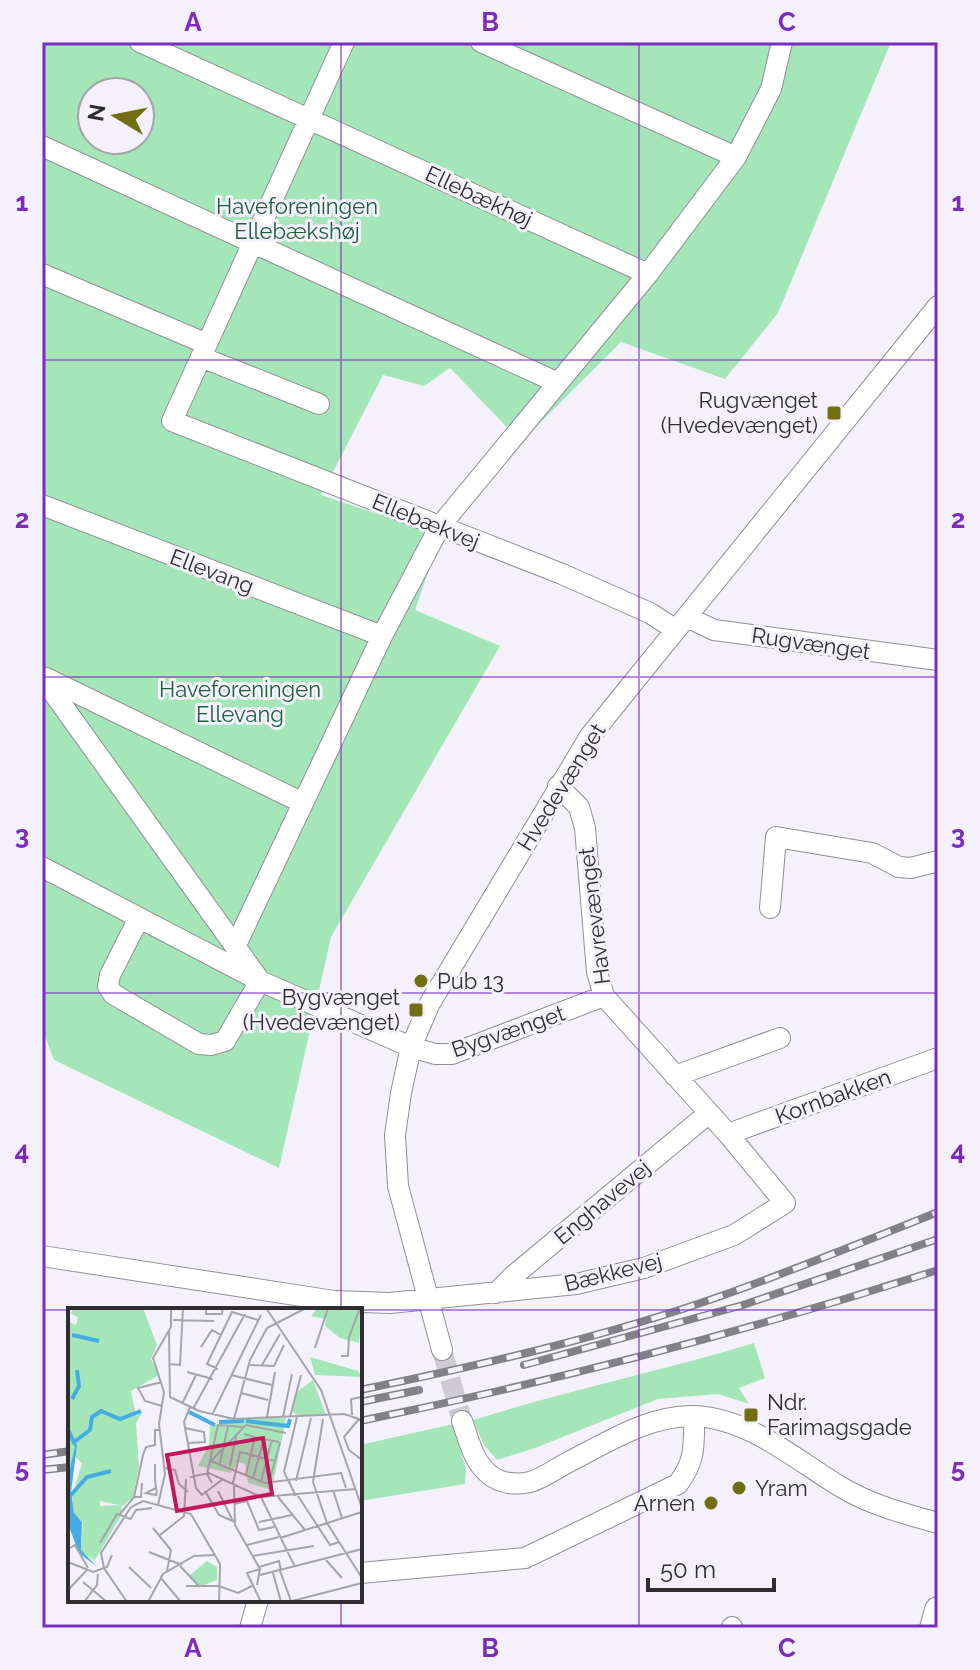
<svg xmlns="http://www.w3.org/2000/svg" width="980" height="1670" viewBox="0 0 980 1670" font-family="Raleway,sans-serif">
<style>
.green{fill:#a4e6b7;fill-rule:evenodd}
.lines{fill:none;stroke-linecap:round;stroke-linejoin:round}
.minor-tunnel{stroke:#cdcad4;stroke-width:20;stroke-dasharray:20 10;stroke-linecap:butt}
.minor-casing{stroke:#918e99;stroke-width:22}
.major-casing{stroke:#918e99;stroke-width:28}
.minor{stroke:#fff;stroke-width:20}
.major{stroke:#fff;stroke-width:26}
.rail-casing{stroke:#828088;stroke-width:8}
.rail{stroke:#f4f1fd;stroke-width:5;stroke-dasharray:15;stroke-linecap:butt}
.grid{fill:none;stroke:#7b2cbf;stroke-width:2;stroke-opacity:0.55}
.poi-dot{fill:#716f12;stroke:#f4f1fd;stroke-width:3}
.labels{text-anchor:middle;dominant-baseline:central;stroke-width:6;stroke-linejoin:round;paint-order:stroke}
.street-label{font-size:22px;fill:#2f2d32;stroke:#f4f1fd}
.park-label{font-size:22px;fill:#1e5f38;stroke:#f4f1fd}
.poi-label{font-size:22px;fill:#2f2d32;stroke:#f4f1fd;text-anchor:end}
.inset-river{fill:none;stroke:#45ade3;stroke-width:4}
.inset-road{fill:none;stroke:#a5a3ac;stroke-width:2}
.view{fill:#c2185b;fill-opacity:0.15;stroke:#c2185b;stroke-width:4}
.inset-edge{fill:none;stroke:#2f2d32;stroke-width:4}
.neatline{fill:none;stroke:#7b2cbf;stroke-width:3}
.grid-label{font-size:26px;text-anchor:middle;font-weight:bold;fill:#7b2cbf}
</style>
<rect width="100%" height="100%" fill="#f4f1fd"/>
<path class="green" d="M42 42H891L778 313 725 379 621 342 521 442 450 368 424 386 383 375 321 495 441 535 415 610 500 646 331 937 279 1168 54 1060 42 1028ZM92 92H140V140H92Z
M754 1343 765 1378 739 1388 749 1404 718 1394 658 1399 535 1448 497 1460 484 1445 473 1420C566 1391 661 1371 754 1343Z
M453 1424 466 1469 465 1484 360 1501V1445Z"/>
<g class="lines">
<path class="minor-tunnel" d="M442 1350 462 1421"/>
<defs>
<path id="minor" d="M140 42 648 274
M344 42 172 421 562 574 650 613 676 630
M481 42 736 157
M42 146 556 382
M42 274 207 344
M201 357 319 404
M42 505 382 636
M687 617 714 630 938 660
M42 677 260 981 225 1041 211 1045 199 1044 113 994 108 986 110 975 139 918
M46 678 303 803
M42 867 260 981 411 1047 435 1054H452L604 996
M770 908 776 837 872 853 899 867 911 868 938 861
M235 947 382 636 440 526 648 274 736 157 771 89 782 42
M675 1076 780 1038
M728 1134 938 1058
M42 1256 334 1301 390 1303 576 1284 644 1268 734 1235 785 1203 728 1134 604 996 597 972 585 828 579 807 558 786
M496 1293 513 1276 709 1113
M442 1350 398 1186 395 1135 401 1093 411 1047 430 1003 590 736 938 306
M462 1421C469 1440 473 1462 490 1475 501 1484 517 1485 530 1482 541 1479 553 1471 563 1465 603 1445 647 1415 694 1416 749 1418 796 1460 841 1487 871 1505 905 1514 938 1523
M360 1573 525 1558 678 1484C696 1460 694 1445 694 1416
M732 1627V1628
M250 1628 258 1600"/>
<path id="major" d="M933 1628 938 1610"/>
</defs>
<use href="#minor" class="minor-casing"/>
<use href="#major" class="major-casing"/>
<use href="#minor" class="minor"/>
<use href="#major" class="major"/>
<defs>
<path id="rail" d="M524 1365 743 1305 938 1239
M360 1390C482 1365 604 1337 721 1296 794 1270 866 1241 938 1212
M360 1402 419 1390
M360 1421C556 1381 748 1331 938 1270
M42 1455 70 1451
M42 1470 70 1467"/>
</defs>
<use href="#rail" class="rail-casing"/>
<use href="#rail" class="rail"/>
</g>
<path class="grid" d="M341 42V1310M639 42V1628M42 360H938M42 677H938M42 993H938M42 1310H938M341 1600V1628"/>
<g class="poi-dot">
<rect x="826" y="405" width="16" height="16" rx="4"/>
<circle cx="421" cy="981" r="8"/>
<rect x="408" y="1002" width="16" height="16" rx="4"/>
<rect x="743" y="1407" width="16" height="16" rx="4"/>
<circle cx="739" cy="1488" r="8"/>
<circle cx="711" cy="1503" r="8"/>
</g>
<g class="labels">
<g class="street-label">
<text transform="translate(479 196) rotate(25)">Ellebækhøj</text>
<text transform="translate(426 521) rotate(22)">Ellebækvej</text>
<text transform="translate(212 571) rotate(21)">Ellevang</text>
<text transform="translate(811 643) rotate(8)">Rugvænget</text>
<text transform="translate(561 787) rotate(-58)">Hvedevænget</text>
<text transform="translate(594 916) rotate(-97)">Havrevænget</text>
<text transform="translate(508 1031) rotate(-19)">Bygvænget</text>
<text transform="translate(833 1096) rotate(-20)">Kornbakken</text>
<text transform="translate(602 1202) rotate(-40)">Enghavevej</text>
<text transform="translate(613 1272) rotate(-14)">Bækkevej</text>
</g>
<g class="park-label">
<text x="297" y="206">Haveforeningen<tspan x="297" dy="25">Ellebækshøj</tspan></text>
<text x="240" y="689">Haveforeningen<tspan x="240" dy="25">Ellevang</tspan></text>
</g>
<g class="poi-label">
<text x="818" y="400">Rugvænget<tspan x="818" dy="25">(Hvedevænget)</tspan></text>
<text x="437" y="981" text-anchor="start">Pub 13</text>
<text x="400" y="997">Bygvænget<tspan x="400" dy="25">(Hvedevænget)</tspan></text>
<text x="767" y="1402" text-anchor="start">Ndr.<tspan x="767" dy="25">Farimagsgade</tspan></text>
<text x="755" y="1488" text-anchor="start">Yram</text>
<text x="695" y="1503">Arnen</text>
</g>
</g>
<g transform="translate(68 1308)">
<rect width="294" height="294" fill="#f4f1fd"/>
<path d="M5 0H75L89 37 83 51 91 67 63 83 68 108 75 103 68 115 71 158 65 189 55 198 32 193V198L53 197 54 206 27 252 20 247 30 257 13 243 15 214 6 206 4 189 14 155 6 148 0 165V19L1 14 8 17 10 10 3 5ZM250 0 294 2 291 35 272 30 257 18 258 11 243 8ZM242 49 290 63 294 69 247 67ZM245 72 258 107H229L224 103 229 84ZM178 110H218L204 182 180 175 177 156 170 154 163 165 130 158 141 136 142 118ZM139 253 149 259V272L133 278 121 268Z" fill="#a4e6b7"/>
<path d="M0 126 9 137 3 184 6 205 14 214 13 242 28 258 11 245 0 216V168L7 139Z" fill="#45ade3"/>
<path class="inset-river" d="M4 27 31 33M4 91 11 78 9 62M121 104 147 117M178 113 220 118 222 111M151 114 176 113M0 122 6 134 22 122 24 109 33 103 52 111 73 103M2 188 19 169 43 163"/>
<path class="inset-road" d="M138 0V6H154L155 0M198 0 253 82 294 200M105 12 146 13M101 23 102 89 131 103 166 111 276 106 294 112M133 39 144 22 153 27M247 40 260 0M273 48H280L281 29 292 0M101 56 112 57 115 0M182 57 206 58 216 37M194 57 212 26M150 61 139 56 164 4 190 12M119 64 145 71M163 67 204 77M173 85 200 92M114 96 128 67M94 98 77 93 70 80 94 74M122 99 116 114 128 180 134 187 155 171M125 101 177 6M144 107 193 7M284 107 283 91 294 89M199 109 207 64M215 109 224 66M222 109 233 67M166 111 182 52 199 20 238 0M255 111 245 174 259 215 294 270M291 111 276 129 281 142 294 152M117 120 136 124 137 134 121 135M176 126 187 129 178 166M75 147 78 139 87 137V122H92M143 153 197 175 273 165 278 180M142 154 178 117 218 125M152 155 160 118M87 156V171L88 180 89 184 88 187 78 185 88 180M162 158 168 128M97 160 107 162 111 176 120 184M122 169 141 165 193 189 288 181M185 170 196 131 211 134M193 173 204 132M228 173 243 110M144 175 139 166 150 117 176 119M165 175 172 144 207 153M201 175 212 134M166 176 167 217 192 261 189 277M265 182 274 210M137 183 151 207 167 214M150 183 165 213M228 188 216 164 229 109M230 188 262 237 271 234M66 189 75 147M193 189 227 259M210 189 237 222M166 196 179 193 191 222 206 219M90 197 97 166 91 116 96 84 85 50 103 19V0M52 206 66 189H73L74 175M62 212 68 202 84 200M191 214 224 207M85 220 103 242 99 263M92 227 116 208 118 171M212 230 294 204M32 235 49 206 63 211M179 237 211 229M0 241 7 237 20 260M81 244 114 257M185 248 246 238M258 252 274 270M0 254 25 264 39 259 44 247M112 258 131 278M61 259 83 280M191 259 211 253 213 263M192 261 179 265 193 294M212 263 223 293M205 265 213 294M192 267 294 241M92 269 113 294M15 274 39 294M118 278H151L170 285 184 278M0 282 19 262M16 294 29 277 30 266M59 294 36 260 33 245 63 199 75 193 123 206 152 256 151 294M80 294 95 266 126 248 146 247M220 294 294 275"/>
<path class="view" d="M195 130 204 186 109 203 99 147Z"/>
<rect width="294" height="294" class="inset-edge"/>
</g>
<rect width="980" height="1670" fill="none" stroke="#f4f1fd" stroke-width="88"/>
<g transform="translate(116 116) rotate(280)"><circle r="38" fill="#f4f1fd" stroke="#a5a3ac" stroke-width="2"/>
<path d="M0-6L14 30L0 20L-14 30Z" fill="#716f12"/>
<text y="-12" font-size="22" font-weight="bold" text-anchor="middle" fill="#2f2d32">N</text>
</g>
<path d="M648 1578v12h126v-12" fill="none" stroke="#2f2d32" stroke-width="4"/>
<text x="660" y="1578" font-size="24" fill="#2f2d32" stroke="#f4f1fd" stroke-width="6" paint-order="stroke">50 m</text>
<rect x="44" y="44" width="892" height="1582" class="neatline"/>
<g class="grid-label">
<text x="193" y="31">A</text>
<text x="490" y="31">B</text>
<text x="787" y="31">C</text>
<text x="22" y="211">1</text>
<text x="958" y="211">1</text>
<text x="22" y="528">2</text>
<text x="958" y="528">2</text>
<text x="22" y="844">3</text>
<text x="958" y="844">3</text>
<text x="22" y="1160">4</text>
<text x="958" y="1160">4</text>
<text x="22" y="1477">5</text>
<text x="958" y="1477">5</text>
<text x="193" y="1657">A</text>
<text x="490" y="1657">B</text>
<text x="787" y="1657">C</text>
</g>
</svg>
